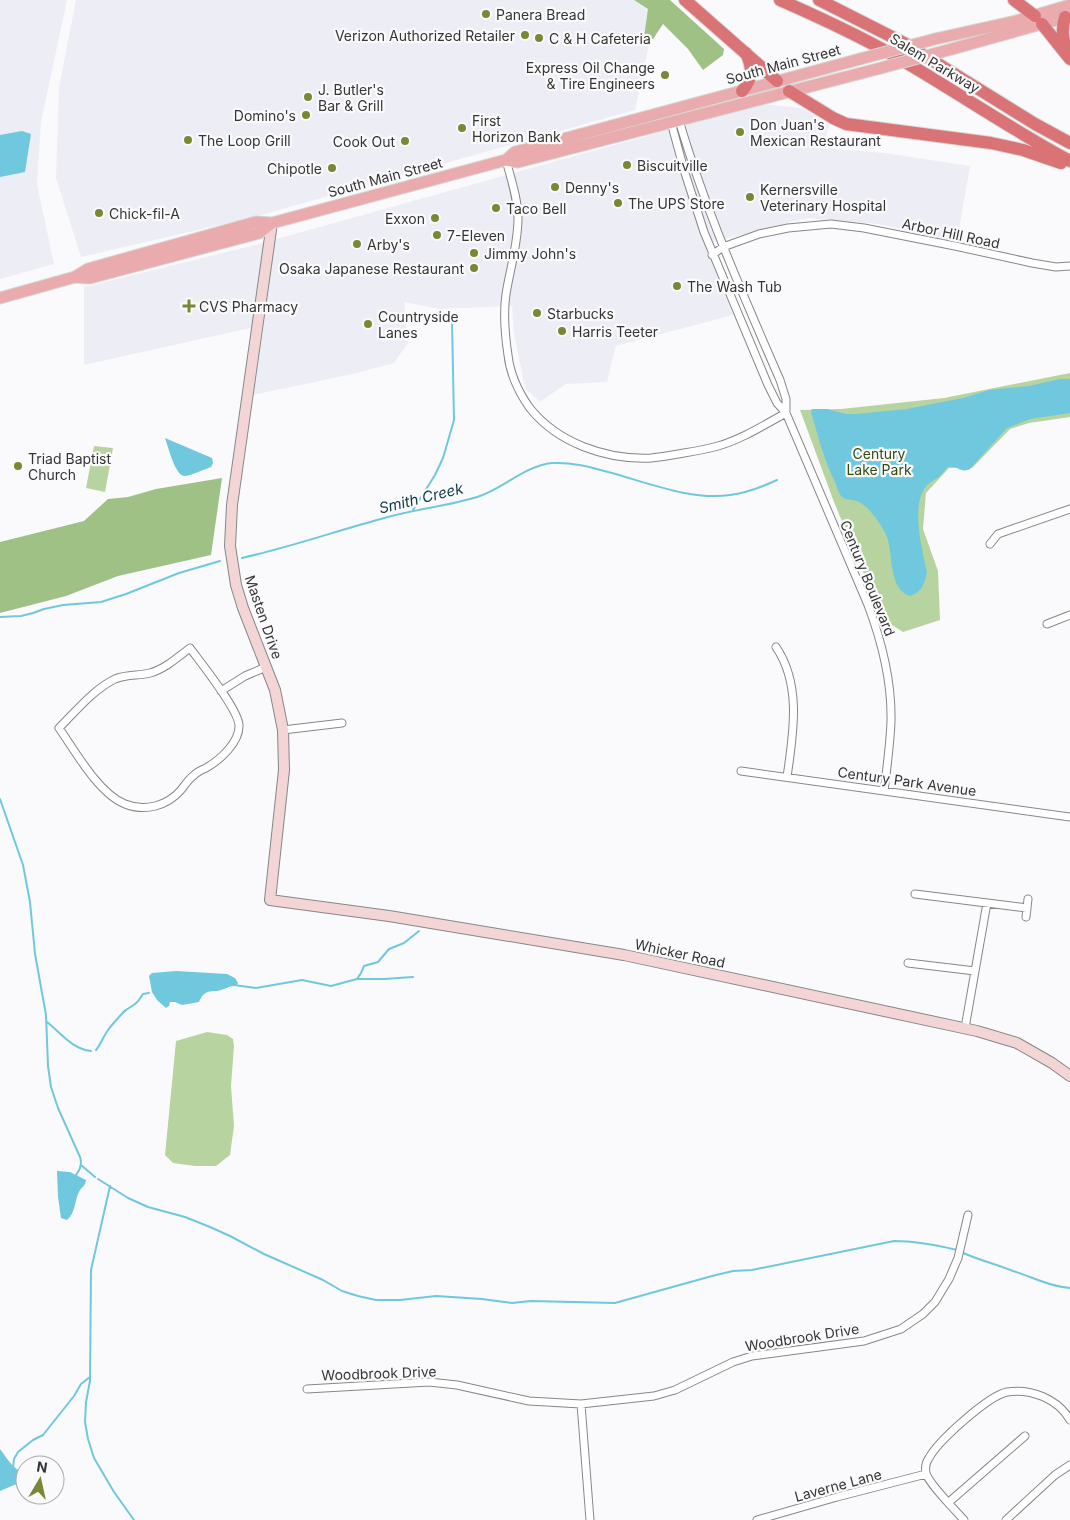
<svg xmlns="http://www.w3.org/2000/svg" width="1070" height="1520" viewBox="0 0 1070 1520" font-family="Inter,sans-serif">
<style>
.built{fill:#ededf6}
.green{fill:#b7d4a0}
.forest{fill:#a0c185}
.water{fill:#6fc8dd}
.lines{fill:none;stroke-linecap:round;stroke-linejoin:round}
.stream{stroke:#6fc8dd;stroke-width:2}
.street-casing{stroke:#878789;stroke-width:9}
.secondary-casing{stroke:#878789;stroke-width:12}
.primary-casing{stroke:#d7d7d7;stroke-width:13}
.highway-casing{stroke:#d7d7d7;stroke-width:14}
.street{stroke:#fff;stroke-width:7}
.secondary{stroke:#f4d5d6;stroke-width:10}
.primary{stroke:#e9abad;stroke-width:11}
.highway{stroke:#da7376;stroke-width:12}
.primary-bridge-casing{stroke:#d7d7d7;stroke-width:13;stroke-linecap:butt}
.primary-bridge{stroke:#e9abad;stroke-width:11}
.poi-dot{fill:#7a8735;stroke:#fafafc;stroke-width:2}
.labels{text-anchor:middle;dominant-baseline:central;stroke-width:4.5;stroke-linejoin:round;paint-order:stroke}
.poi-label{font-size:14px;fill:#353535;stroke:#fafafc;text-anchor:start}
.street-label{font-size:14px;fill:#353535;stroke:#fafafc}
.park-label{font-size:14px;fill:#2f4d0d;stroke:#fafafc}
.water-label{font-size:15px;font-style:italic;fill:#113b44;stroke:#fafafc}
</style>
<rect width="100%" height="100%" fill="#fafafc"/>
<path class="built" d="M0 0H67L41 122 37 184 54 264 0 279Z
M76 0H650L658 2 635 110 254 217 81 257 56 178 59 87Z
M762 104 802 108 829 125 823 148 885 153 970 166 957 241 878 224 807 218 705 244 733 315 616 346 607 382 566 384 540 402 525 388 514 333 512 306 440 309 404 302 408 343 394 363 353 374 253 395 264 325 84 365V287L251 246Z"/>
<path class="green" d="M1070 373V417L1029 423 1010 429 972 468H949L926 493 923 529 938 571 940 620 903 632 889 623 869 586 834 502 800 410 841 409 944 398Z
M94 446 113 448 105 492 86 488Z
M207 1032 227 1035 233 1039 234 1046 231 1086 234 1126 230 1155 216 1166H195L173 1163 165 1155 176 1041Z"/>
<path class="forest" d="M634 0H670L724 49 723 55 703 70 688 49 663 24 653 39 644 37 648 9Z
M222 478 211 555 118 576 66 596 0 613V542L84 521 108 499 128 497 156 489Z"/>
<path class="water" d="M22 131 31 134 25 172 0 177V135Z
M1060 379H1070V413L1030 419 1007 428 970 469C961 474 956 464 948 467 945 469 943 473 940 476 935 480 929 482 925 488 911 508 922 549 927 572 925 583 922 592 910 596 887 589 894 551 886 535 881 524 870 508 859 502 853 499 846 501 841 496 838 492 837 487 835 482 824 460 818 436 811 412L812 409H827L846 414H857L907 409 963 398 989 390 1029 386Z
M165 438 212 458 213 463 211 467C205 469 190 476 184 476 175 475 168 446 165 438Z
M176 971 227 974 235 978 238 983 236 986C230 986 229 987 224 989 213 994 206 986 199 1002L182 1005 175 1002H170L169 1006 166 1008 157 1000 152 992 149 976 152 973Z
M57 1171 70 1172 86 1180C85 1186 83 1186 80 1190 74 1200 76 1213 67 1220L61 1218 58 1197Z
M0 1449C8 1459 12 1469 25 1473V1482L14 1485 0 1491Z"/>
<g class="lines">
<path class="stream" d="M413 510 435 475 443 458 454 420 452 321
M242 558C291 547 339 530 388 517 417 509 448 506 477 497 503 489 524 466 552 463 572 462 590 467 608 472 646 482 691 501 730 495 747 493 762 487 777 480
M0 617 21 616 33 613 44 609 63 605 101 602 126 594 179 573 220 561
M0 799 23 865 30 902 35 954 46 1015 48 1066 51 1087 58 1108 80 1157C82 1163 80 1170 76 1175
M358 979H384L413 977
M234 985 256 988 302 980 331 986 357 979 361 973 364 966 378 962 389 949 404 943 419 931
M47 1022C61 1033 72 1049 91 1051
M96 1050C101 1044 103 1037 108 1030 110 1027 124 1011 126 1010 136 1003 136 1005 143 994L149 993
M81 1165 95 1177
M98 1179 128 1198 148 1207 185 1217 210 1227 230 1236 264 1254 323 1280 342 1291 358 1296 376 1300H400L436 1296 482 1299 512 1303 531 1301 615 1303 712 1276 733 1271 752 1270 894 1241C916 1241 936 1245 957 1250
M110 1186 91 1270 90 1381 86 1402 85 1422 88 1439 94 1458 114 1492 134 1520
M961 1252C978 1260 996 1264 1013 1271 1032 1277 1051 1287 1070 1288
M13 1468 14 1459 18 1452 33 1440 43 1435 74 1396 81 1384 90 1377"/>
<defs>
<path id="street" d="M679 120C705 209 743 295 780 380L786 399V413
M671 122 684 170 704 232 768 385 777 403 786 413 868 605C882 642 892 681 891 722 890 745 887 768 884 791
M506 160C511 179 518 199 518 219 518 244 510 269 506 294 503 314 505 335 508 355 510 374 518 391 529 407 557 443 606 460 651 458 662 457 673 455 684 453 696 451 707 449 718 446 742 439 764 425 786 413
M712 255 723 247 759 234 788 228 831 224 864 228 955 246 1032 263 1056 267 1070 266
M990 544 998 534 1070 509
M1047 624 1070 615
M776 647C802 685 793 735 787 777
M190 648C201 663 238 709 239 725 240 742 220 760 206 768 201 770 197 772 193 776 188 780 185 785 181 790 167 806 145 812 125 804 99 794 75 751 59 728 76 711 94 689 115 679 127 674 139 676 150 673 165 669 178 657 190 648Z
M221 691 245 676 266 667
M283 730 342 723
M741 771 1070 817
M915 894 1027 908
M1026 917 1028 899
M908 963 975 971
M965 1028 987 903
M307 1389 429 1382 457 1385 529 1401 581 1404 654 1396 675 1390 733 1362 752 1356 864 1341 901 1329 923 1314 935 1302 949 1279 958 1258 968 1215
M581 1404 590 1520
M949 1502 1025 1436
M757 1520 837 1497 926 1474
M964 1520C956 1511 928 1483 926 1473 925 1468 926 1462 929 1458 938 1441 988 1396 1007 1392 1031 1388 1058 1399 1070 1420
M1006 1520 1055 1475 1070 1465"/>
<path id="secondary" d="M272 223 232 505 230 546 236 585 243 608 275 690 283 730 284 770 270 900 389 916 624 955 977 1031 1017 1043 1052 1063 1070 1076"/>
<path id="primary" d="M935 39 1016 21 1070 5
M952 49 1070 16
M506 160 518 162 877 69
M75 277 90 278 259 233 272 223
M0 298 75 277 88 269 256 222 272 223 506 160 515 152 860 59"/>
<path id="highway" d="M685 0 777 81
M780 0C821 18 862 37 900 59 957 92 1012 130 1070 161
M819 0 906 44 1035 124 1070 143
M1014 0 1035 16
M1065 17C1061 30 1063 40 1067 52
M1042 24 1070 59
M742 91C753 79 753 68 746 53
M789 91 833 118 846 124 991 143 1023 150 1061 163"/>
</defs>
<use href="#street" class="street-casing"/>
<use href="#secondary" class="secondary-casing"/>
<use href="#primary" class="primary-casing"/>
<use href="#highway" class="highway-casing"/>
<use href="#street" class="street"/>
<use href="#secondary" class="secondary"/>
<use href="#primary" class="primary"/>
<use href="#highway" class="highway"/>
<defs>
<path id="primary-bridge" d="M860 59 935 39
M877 69 952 49"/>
</defs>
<use href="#primary-bridge" class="primary-bridge-casing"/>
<use href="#primary-bridge" class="primary-bridge"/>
</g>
<g class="poi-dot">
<circle cx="486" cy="14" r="5"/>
<circle cx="525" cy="35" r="5"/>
<circle cx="539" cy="38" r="5"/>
<circle cx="665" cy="75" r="5"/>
<circle cx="308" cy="97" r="5"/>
<circle cx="306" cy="115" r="5"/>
<circle cx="462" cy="128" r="5"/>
<circle cx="740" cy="132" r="5"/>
<circle cx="188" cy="140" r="5"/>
<circle cx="405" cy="141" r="5"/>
<circle cx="627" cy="165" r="5"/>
<circle cx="332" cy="168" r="5"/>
<circle cx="555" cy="187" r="5"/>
<circle cx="750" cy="197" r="5"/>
<circle cx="618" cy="203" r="5"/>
<circle cx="496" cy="208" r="5"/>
<circle cx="99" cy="213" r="5"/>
<circle cx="435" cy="218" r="5"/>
<circle cx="437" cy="235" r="5"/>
<circle cx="357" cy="244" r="5"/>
<circle cx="474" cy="253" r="5"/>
<circle cx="474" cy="268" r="5"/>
<circle cx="677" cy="286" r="5"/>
<path d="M186.5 298.5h5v5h5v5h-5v5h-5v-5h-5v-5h5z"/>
<circle cx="537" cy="313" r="5"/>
<circle cx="368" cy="324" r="5"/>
<circle cx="562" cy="331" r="5"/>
<circle cx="18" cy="466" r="5"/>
</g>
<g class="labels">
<g class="poi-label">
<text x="496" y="14">Panera Bread</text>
<text x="515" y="35" text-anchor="end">Verizon Authorized Retailer</text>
<text x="549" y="38">C &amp; H Cafeteria</text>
<text x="655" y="67" text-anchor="end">Express Oil Change<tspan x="655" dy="16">&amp; Tire Engineers</tspan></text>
<text x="318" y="89">J. Butler's<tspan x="318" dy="16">Bar &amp; Grill</tspan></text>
<text x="296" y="115" text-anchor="end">Domino's</text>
<text x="472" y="120">First<tspan x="472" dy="16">Horizon Bank</tspan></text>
<text x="750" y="124">Don Juan's<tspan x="750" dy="16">Mexican Restaurant</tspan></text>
<text x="198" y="140">The Loop Grill</text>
<text x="395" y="141" text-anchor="end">Cook Out</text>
<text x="637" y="165">Biscuitville</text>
<text x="322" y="168" text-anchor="end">Chipotle</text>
<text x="565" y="187">Denny's</text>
<text x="760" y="189">Kernersville<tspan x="760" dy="16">Veterinary Hospital</tspan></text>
<text x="628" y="203">The UPS Store</text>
<text x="506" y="208">Taco Bell</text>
<text x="109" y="213">Chick-fil-A</text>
<text x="425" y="218" text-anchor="end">Exxon</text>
<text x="447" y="235">7-Eleven</text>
<text x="367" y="244">Arby's</text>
<text x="484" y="253">Jimmy John's</text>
<text x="464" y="268" text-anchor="end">Osaka Japanese Restaurant</text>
<text x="687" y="286">The Wash Tub</text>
<text x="199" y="306">CVS Pharmacy</text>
<text x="547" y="313">Starbucks</text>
<text x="378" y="316">Countryside<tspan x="378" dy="16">Lanes</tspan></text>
<text x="572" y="331">Harris Teeter</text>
<text x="28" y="458">Triad Baptist<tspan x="28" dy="16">Church</tspan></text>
</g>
<g class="street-label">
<text transform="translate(935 63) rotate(31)">Salem Parkway</text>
<text transform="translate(783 64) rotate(-15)">South Main Street</text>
<text transform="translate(385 177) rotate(-15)">South Main Street</text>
<text transform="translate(951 233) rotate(12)">Arbor Hill Road</text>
<text transform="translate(868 578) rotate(68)">Century Boulevard</text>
<text transform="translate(264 617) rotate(71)">Masten Drive</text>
<text transform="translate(907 781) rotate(8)">Century Park Avenue</text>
<text transform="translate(680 953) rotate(12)">Whicker Road</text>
<text transform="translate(802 1337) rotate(-9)">Woodbrook Drive</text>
<text transform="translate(379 1373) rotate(-2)">Woodbrook Drive</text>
<text transform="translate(838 1485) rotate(-15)">Laverne Lane</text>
</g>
<g class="park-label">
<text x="879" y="453">Century<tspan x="879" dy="16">Lake Park</tspan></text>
</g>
<g class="water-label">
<text transform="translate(421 498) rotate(-14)">Smith Creek</text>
</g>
</g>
<g transform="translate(40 1480) rotate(9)"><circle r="24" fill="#fafafc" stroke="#ababac"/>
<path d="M0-4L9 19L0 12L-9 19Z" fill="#7a8735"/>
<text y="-8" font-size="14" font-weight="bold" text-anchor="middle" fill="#353535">N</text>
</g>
</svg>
